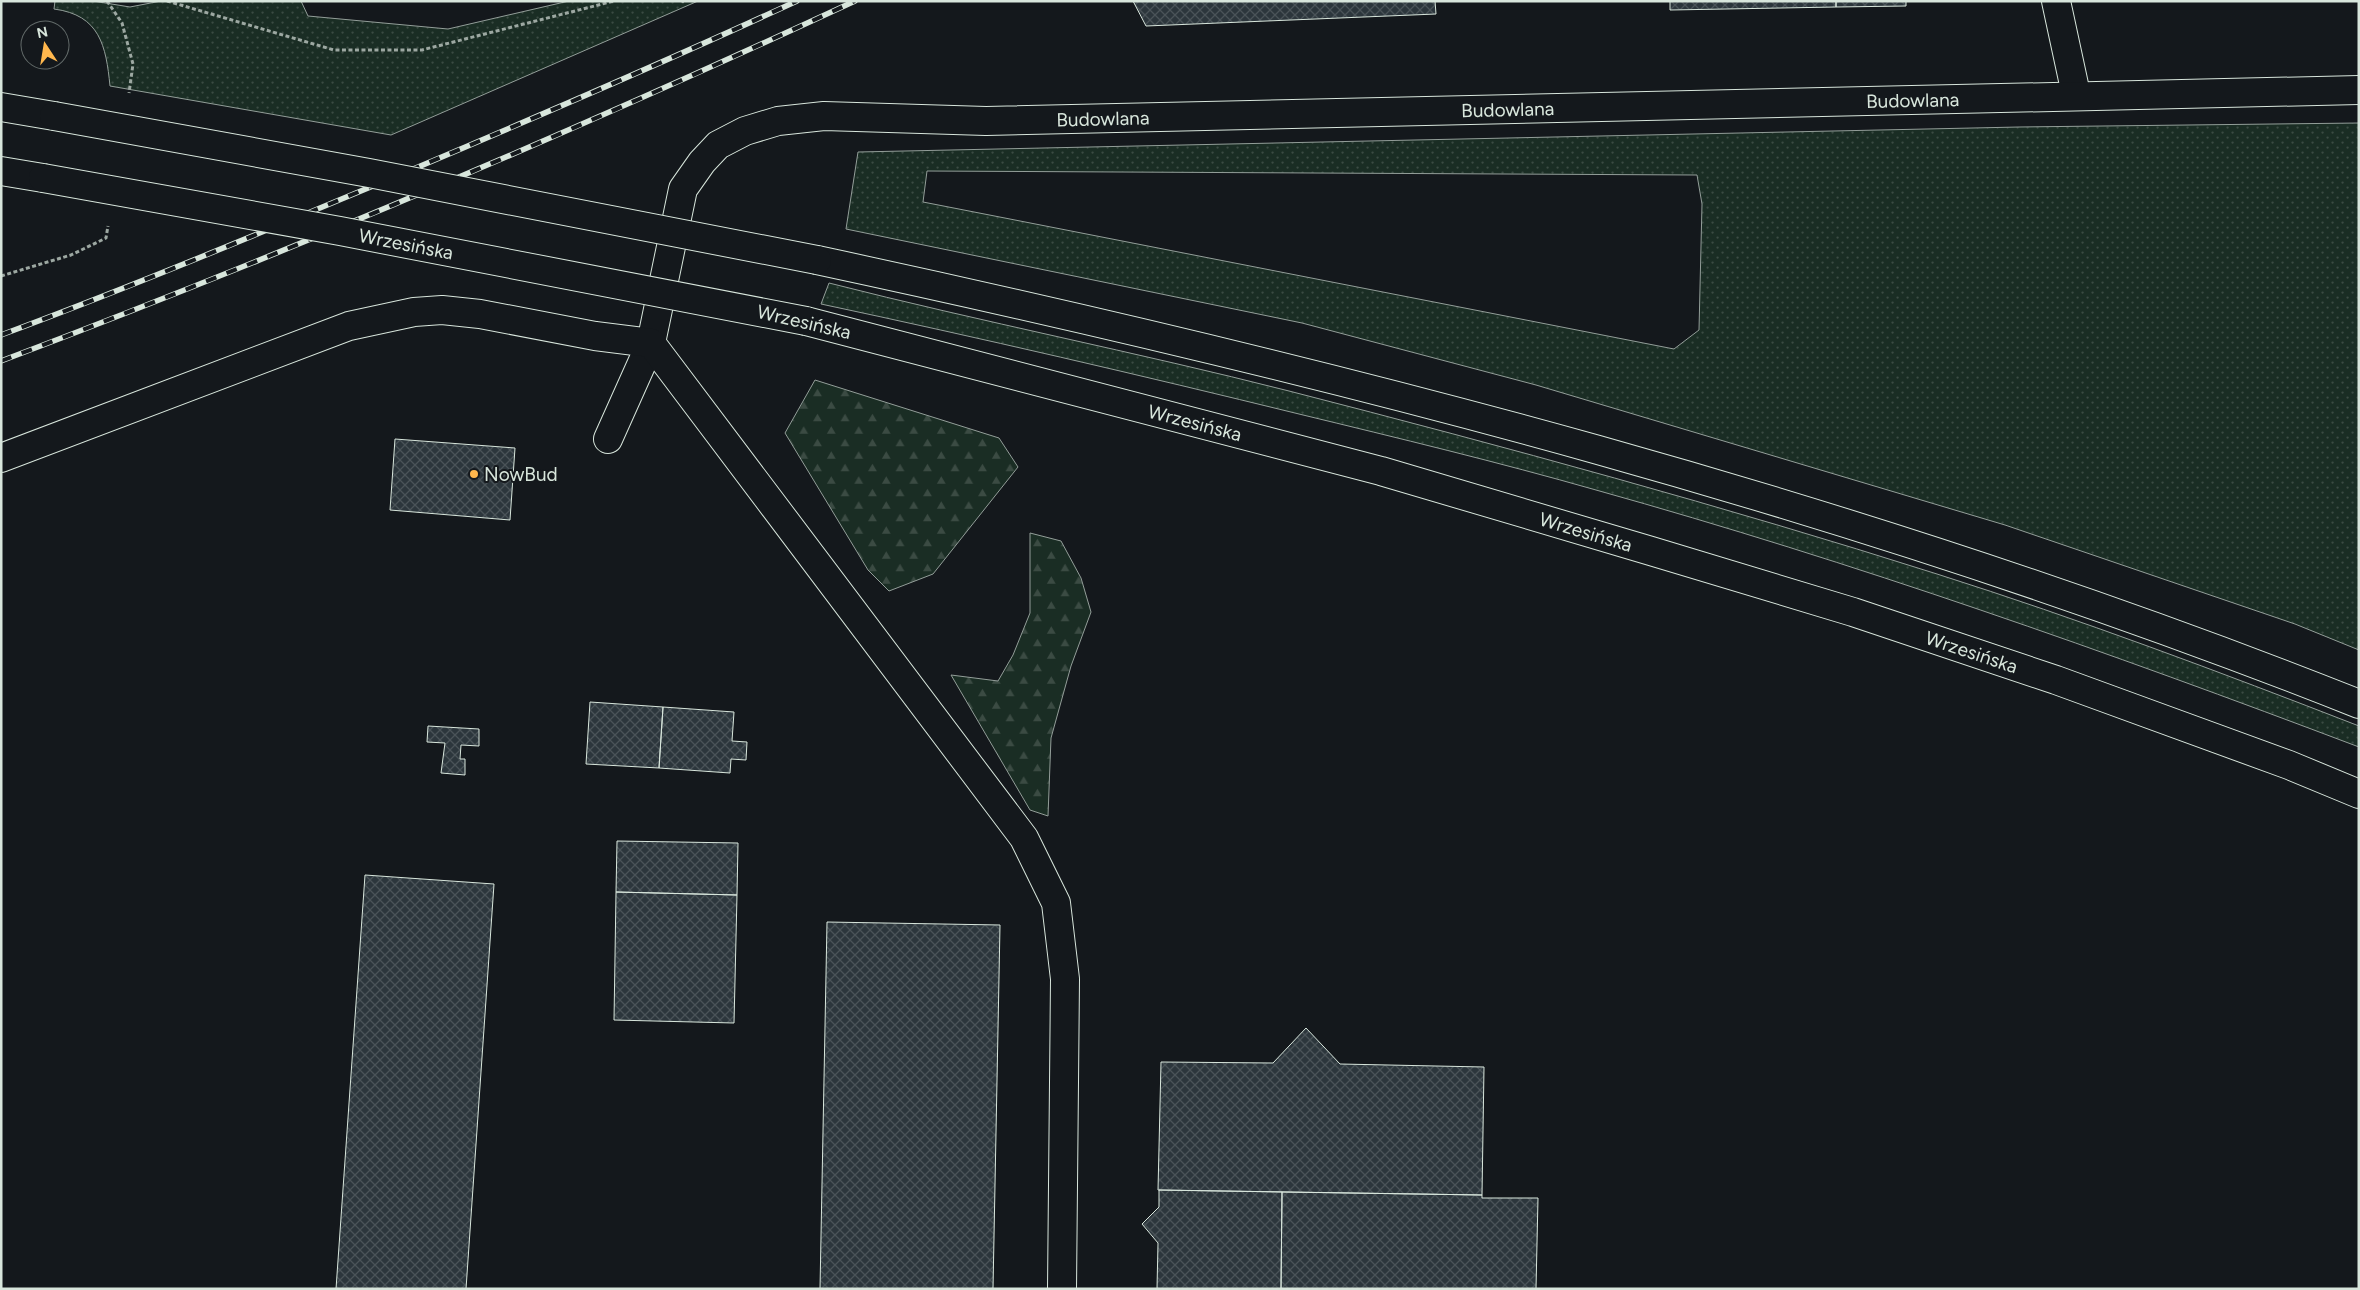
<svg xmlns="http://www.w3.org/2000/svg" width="2360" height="1290" viewBox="0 0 2360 1290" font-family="Figtree,sans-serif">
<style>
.grass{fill:url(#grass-dots);stroke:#939e99;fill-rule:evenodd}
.forest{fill:url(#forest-firs);stroke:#939e99}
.building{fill:url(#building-cross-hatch);stroke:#d8e6dc}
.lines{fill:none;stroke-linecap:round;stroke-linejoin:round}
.minor-casing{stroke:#d8e6dc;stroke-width:30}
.major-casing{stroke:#d8e6dc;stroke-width:30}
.path{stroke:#9da8a2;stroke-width:3;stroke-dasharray:4 2.5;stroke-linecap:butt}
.minor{stroke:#14181c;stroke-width:28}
.major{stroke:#14181c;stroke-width:28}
.rail-casing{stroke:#d8e6dc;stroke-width:5.5}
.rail{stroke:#14181c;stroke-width:4;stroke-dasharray:11;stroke-linecap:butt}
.major-bridge-casing{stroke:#d8e6dc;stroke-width:30;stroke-linecap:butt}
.major-bridge{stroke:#14181c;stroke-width:28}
.poi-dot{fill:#ffb74d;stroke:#14181c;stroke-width:2}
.labels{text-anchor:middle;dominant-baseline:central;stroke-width:4;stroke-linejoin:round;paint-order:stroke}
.street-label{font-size:19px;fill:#d8e6dc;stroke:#14181c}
.poi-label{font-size:19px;fill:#d8e6dc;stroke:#14181c;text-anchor:start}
</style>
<defs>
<pattern id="grass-dots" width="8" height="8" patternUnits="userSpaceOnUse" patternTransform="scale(1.25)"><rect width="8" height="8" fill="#1a2d24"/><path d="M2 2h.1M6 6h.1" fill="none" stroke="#3b4b43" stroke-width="1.8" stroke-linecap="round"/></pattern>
<pattern id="forest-firs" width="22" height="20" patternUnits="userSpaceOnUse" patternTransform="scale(1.25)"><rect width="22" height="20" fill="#1a2d24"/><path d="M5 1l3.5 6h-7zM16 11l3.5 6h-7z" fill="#3b4b43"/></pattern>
<pattern id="building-cross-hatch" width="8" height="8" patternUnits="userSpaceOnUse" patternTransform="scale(1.25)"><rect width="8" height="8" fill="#2c363c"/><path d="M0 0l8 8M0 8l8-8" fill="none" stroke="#4a5358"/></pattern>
</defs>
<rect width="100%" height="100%" fill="#14181c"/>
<path class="grass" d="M55 1H93L130 7 161 1H301L308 16 448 29 569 1H698L391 135 110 86C106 46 100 15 54 9Z
M2359 123V650L2295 624 2005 525 1536 385 1302 323 846 229 858 152 2019 127ZM927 171 1697 175 1702 204 1699 330 1674 349 923 202Z
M829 283C982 322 1136 352 1289 391 1507 447 1723 506 1937 574 2079 619 2220 672 2359 726V747C2108 652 1854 562 1596 490 1498 462 1398 438 1299 414 1140 375 981 338 821 304Z"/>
<path class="forest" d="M815 380 999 438 1018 467 933 574 889 591 868 570 785 433Z
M1030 533 1061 541 1081 578 1091 612 1071 666 1051 738 1048 816 1030 810 951 675 998 681 1013 655 1030 613Z"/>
<path class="building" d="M1133 1H1435L1436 14 1146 26Z
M1670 1H1836V7L1670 10Z
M1836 1H1906V6L1836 7Z
M395 439 515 448 510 520 390 510Z
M590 702 663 707 659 768 586 764Z
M663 707 734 712 732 741 747 742 746 760 731 759 730 773 659 768Z
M428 726 479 729V746L461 745 460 759H465V775L441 773 445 743 427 742Z
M617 841 738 843 737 895 616 892Z
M365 875 494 884 466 1289H336Z
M616 892 737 895 734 1023 614 1020Z
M827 922 1000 925 993 1289H820Z
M1306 1028 1340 1064 1484 1067 1482 1195 1158 1190 1161 1062 1273 1063Z
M1159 1190 1282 1192 1281 1289H1157L1158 1243 1142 1224 1159 1207Z
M1282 1192 1482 1195V1198H1538L1536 1289H1281Z"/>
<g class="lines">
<defs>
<g id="minor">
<path d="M2056 1 2076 94"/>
<path id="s1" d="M608 439 651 343 683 189 702 162 718 145 745 131 778 121 824 116 986 121 2359 90"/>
<path d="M1 458 349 326 414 312 442 310 480 314 595 336 651 343 1024 838 1056 903 1065 979 1062 1289"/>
</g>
<g id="major">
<path d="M1 107 54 116"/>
<path d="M1 171 43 178"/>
<path d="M817 260C1340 372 1861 506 2359 704"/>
<path id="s2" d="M806 321 1381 471 1651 551 1853 612 2056 680 2289 765 2359 794"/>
</g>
</defs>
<use href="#minor" class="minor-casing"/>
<use href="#major" class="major-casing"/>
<path class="path" d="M107 1 122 23 133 64 129 93
M167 1 334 50H422L614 1
M682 1 684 2
M1 276 71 255 106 238 108 226"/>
<use href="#minor" class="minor"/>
<use href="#major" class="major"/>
<defs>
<path id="rail" d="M1 335C112 294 222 249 332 203 488 138 643 72 797 1
M1 361C290 252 575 131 855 1"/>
</defs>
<use href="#rail" class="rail-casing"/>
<use href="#rail" class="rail"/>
<defs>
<g id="major-bridge">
<path d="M54 116 369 173 817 260"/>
<path id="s3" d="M43 178 340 231 806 321"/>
</g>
</defs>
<use href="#major-bridge" class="major-bridge-casing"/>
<use href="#major-bridge" class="major-bridge"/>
</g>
<circle class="poi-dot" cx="474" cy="474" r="5"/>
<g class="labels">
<g class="street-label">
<text stroke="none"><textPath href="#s1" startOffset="1519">Budowlana</textPath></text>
<text stroke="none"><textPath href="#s1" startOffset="1114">Budowlana</textPath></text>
<text stroke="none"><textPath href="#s1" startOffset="709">Budowlana</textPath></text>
<text stroke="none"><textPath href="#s3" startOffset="369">Wrzesińska</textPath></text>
<text transform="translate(804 322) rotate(13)">Wrzesińska</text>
<text stroke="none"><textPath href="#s2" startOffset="402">Wrzesińska</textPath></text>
<text stroke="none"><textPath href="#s2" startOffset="808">Wrzesińska</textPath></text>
<text stroke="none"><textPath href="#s2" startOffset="1212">Wrzesińska</textPath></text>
</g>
<g class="poi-label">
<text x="484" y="474">NowBud</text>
</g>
</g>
<rect width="2360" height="1290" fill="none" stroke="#d8e6dc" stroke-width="5"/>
<g transform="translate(45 45) rotate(348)"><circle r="24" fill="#14181c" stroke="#626a69"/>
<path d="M0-4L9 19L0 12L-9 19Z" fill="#ffb74d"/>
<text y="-8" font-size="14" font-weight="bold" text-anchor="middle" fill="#d8e6dc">N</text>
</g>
</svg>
